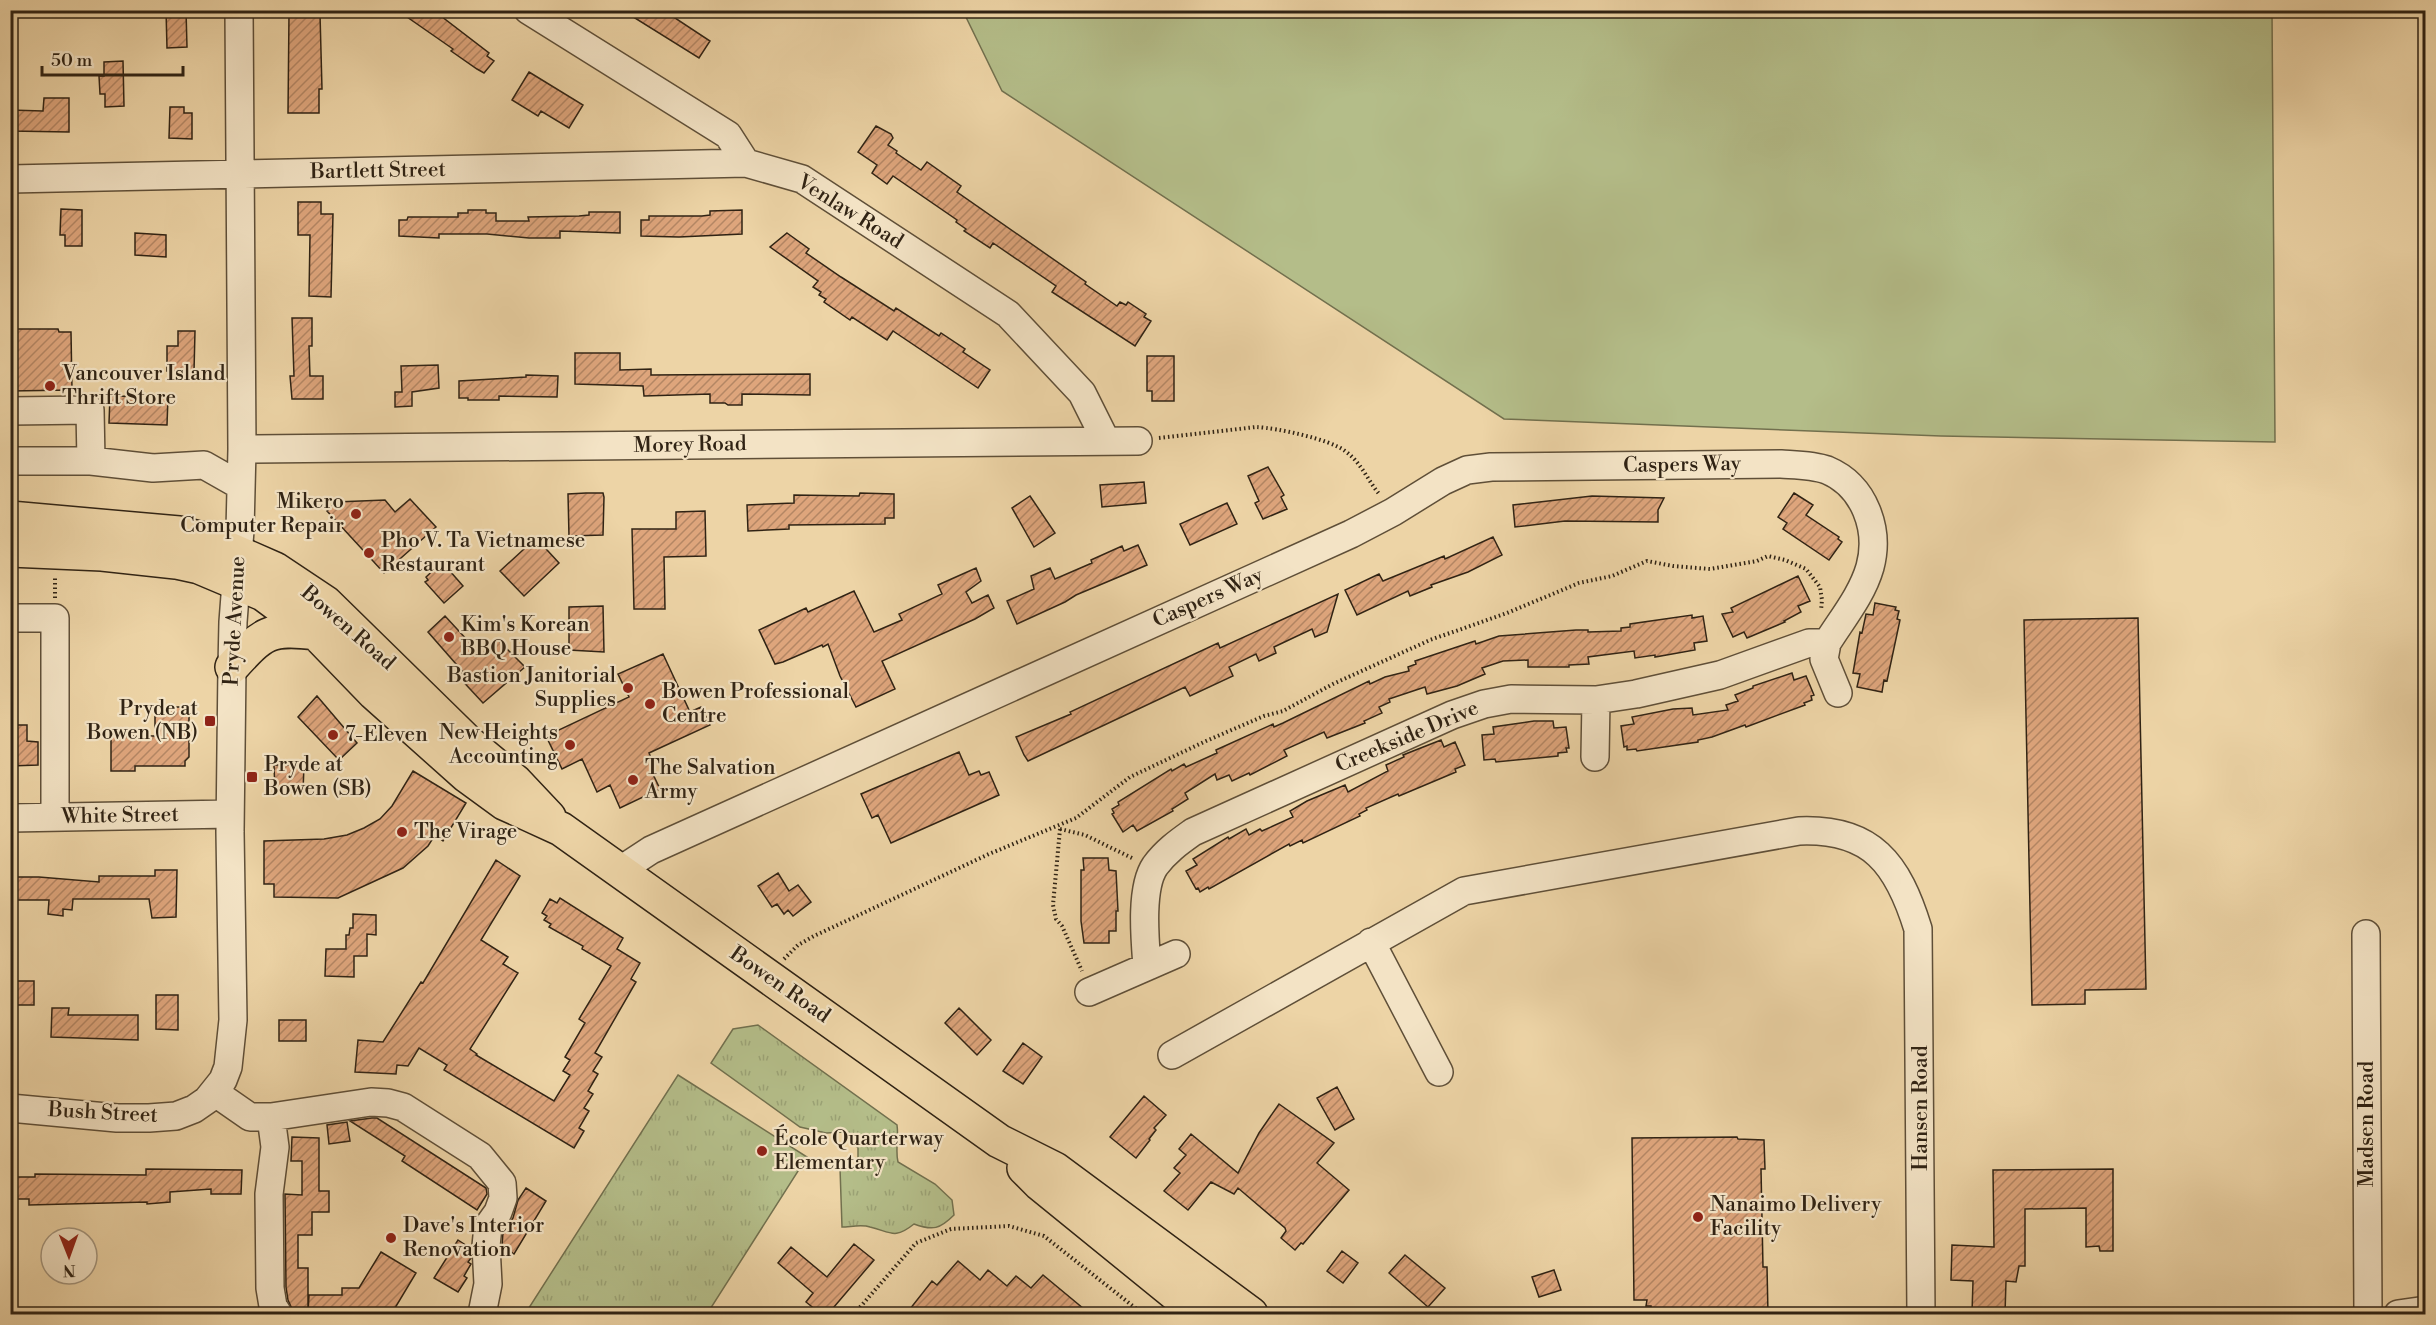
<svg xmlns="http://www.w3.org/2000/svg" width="2436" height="1325" viewBox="0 0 2436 1325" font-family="'Libre Bodoni',serif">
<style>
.grass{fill:#b4bd89;stroke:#72704e;stroke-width:1.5}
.park{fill:url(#park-tufts);stroke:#72704e;stroke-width:1.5}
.building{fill:url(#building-hatch);stroke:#302314;stroke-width:1.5}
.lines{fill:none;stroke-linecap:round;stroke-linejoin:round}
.minor-casing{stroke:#5f4f38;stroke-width:30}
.major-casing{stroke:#302314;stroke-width:36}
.path{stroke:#302314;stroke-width:4;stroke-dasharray:1.5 3;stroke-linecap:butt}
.minor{stroke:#f3e3c5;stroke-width:27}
.major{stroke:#edd4a6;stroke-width:33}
.poi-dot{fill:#8f2418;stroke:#f3e3c5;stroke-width:2}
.labels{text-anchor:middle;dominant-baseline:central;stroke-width:4.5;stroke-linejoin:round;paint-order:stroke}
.street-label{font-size:21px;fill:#302314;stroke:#f3e3c5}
.poi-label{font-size:21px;fill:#302314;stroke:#f3e3c5;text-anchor:start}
</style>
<defs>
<pattern id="park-tufts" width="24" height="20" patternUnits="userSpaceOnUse" patternTransform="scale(1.5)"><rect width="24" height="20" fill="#b4bd89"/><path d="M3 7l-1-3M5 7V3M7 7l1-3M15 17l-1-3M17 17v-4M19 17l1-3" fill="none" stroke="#9ba275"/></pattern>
<pattern id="building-hatch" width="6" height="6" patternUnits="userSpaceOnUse" patternTransform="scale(1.5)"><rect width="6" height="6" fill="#dea57c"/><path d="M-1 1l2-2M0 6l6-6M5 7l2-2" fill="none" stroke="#b48664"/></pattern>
</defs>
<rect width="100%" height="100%" fill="#edd4a6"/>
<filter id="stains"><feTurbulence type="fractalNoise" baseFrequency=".00333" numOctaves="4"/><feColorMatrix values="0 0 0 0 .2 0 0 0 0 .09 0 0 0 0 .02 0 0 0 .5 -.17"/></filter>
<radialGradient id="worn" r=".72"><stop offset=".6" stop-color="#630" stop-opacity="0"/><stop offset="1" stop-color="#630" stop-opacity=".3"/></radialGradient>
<path class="grass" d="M963 11H2272L2275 442 1941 436 1504 419 1002 91Z"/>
<path class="park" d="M758 1025 897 1125C899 1139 895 1150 898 1162L935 1184 952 1200 954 1215C940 1229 933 1231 914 1224 894 1240 891 1232 870 1227 862 1224 850 1227 842 1227L840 1168 858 1167V1148L844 1132 826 1133 800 1127 711 1063 733 1029Z
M678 1075 807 1157 707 1314H525Z"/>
<path class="building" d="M166 10H186L187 47 167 48Z
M397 10H433L489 53 487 56 494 61 484 73 477 69 451 51 453 49Z
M622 10H663L710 41 699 58Z
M289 14H320L322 89H319V113H288Z
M123 61 124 106 105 107V94H100L99 76H104V62Z
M529 72 583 105 569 128 541 111 538 116 512 100Z
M44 98H69V132L10 131V110L43 111Z
M170 107H184V113H192V139L169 138Z
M876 126 891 134 893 138 888 145 897 151 896 153 921 170 927 162 961 186 957 192 1086 282 1085 284 1117 306 1120 302 1126 305 1128 302 1146 314 1144 317 1151 321 1135 346 1052 292 1056 286 993 243 990 248 964 231 966 229 956 222 957 220 893 176 887 184 872 173 877 165 858 152Z
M298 202H321V214H333L331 297 309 296 310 235H298Z
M61 209 82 210V246H65V235H60Z
M468 210H486V213H496V221H529L528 217 579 216 589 215V212H620V233L560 231V238H529L487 234H439V238L399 236V220H407L408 217H458V213H468Z
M742 210V234L679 237 641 236V220H649V216H702L710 215V211Z
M135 233 166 235V257L135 255Z
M787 233 809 249 806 253 841 277 894 311 896 308 939 336 941 333 965 349 963 352 990 370 978 388 893 331 887 340 852 317 850 320 824 302 826 299 819 295 821 292 813 287 818 281 770 247Z
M292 318H312V346H309L310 376H323V399H292L290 376H294Z
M10 329H58L59 332H71L72 390 10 391Z
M178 331H195L194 372 167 371V346H178Z
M575 353H620V370L651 369V375L810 374V395L742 394V405H728L725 403H710V394L644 396 643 386 575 384Z
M1147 356H1174V401H1152V391H1147Z
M438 365 439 388 412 392V406L395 407V392H402L401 366Z
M526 375 558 376 557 397 499 396V400H468V398H459V381L526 377Z
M110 396 168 397 167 425 109 423Z
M1268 467 1284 495 1281 497 1287 509 1263 519 1255 503 1259 501 1248 476Z
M1144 482 1146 503 1102 507 1100 485Z
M586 493H603L604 497 603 535 569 536 568 494Z
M860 493 894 494V518H885V524L789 525V529L748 531 747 505 794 503V495L859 496Z
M1794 493 1813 505 1806 515 1839 537 1838 539 1842 542 1829 560 1783 529 1787 523 1778 517Z
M1030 496 1055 533 1034 547 1012 508Z
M1592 496 1664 498 1658 510V522L1565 521 1515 527 1513 505Z
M410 499 436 527 384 573 327 511 336 502 385 500 395 512Z
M1227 503 1237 524 1190 545 1180 524Z
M705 511 706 556 664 557 665 609H634L632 529H676V512Z
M1493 537 1502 555 1468 572 1431 585 1432 587 1410 596 1408 591 1357 615 1345 590 1379 574 1383 581 1444 556 1445 559Z
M536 538 559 563 524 596 500 571Z
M1138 545 1147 565 1076 595 1065 602 1017 624 1007 601 1034 589 1031 576 1050 568 1055 579 1092 563 1091 560 1122 546 1124 551Z
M442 562 463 586 444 603 425 582 428 580 426 577Z
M976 568 981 581 966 592 972 603 988 595 994 608 975 619 882 661 895 689 856 707 840 676 828 644 823 647 822 645 783 662 775 664 759 630 806 608 808 612 854 591 874 632 902 620 899 614 942 594 938 585Z
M1798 576 1810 601 1798 606 1801 612 1784 621 1785 622 1747 638 1744 632 1733 637 1722 614 1733 612 1731 608Z
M1338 594 1327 632 1315 637 1312 629 1274 647 1276 653 1259 661 1256 654 1229 667 1233 676 1190 696 1185 687 1028 761 1024 755 1016 737 1071 714 1070 712 1218 643 1220 648Z
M1875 603 1896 607 1895 610 1899 611 1897 619 1900 620 1887 681 1884 680 1882 692 1857 687 1860 674 1853 673 1860 632 1862 633 1866 614 1873 615Z
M603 606 604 652 569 650V607Z
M1692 615V618L1703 616 1707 641 1694 643 1695 650 1655 657V655L1635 658 1634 651 1588 657 1589 664 1569 665V667H1528V660L1503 661 1482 668 1485 674 1457 686 1427 694 1425 687 1389 699 1390 702 1379 707 1382 713 1364 721 1365 723 1327 738 1324 732 1284 750 1287 756 1250 775 1249 773 1232 781 1229 775 1217 780 1215 774 1185 793 1188 799 1172 809 1173 811 1137 831 1133 825 1123 832 1112 814 1114 813 1112 809 1119 805 1118 802 1171 769 1172 771 1184 764 1186 767 1217 753 1216 750 1273 724 1274 727 1283 723 1369 681 1370 684 1385 677 1409 671 1408 667 1416 664 1415 661 1475 641 1476 644 1499 636 1576 630H1588V632L1621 631V628L1630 627V624Z
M445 616 481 655 498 640 525 667 483 703 458 676 463 672 428 632Z
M2138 618 2146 989 2085 990V1004L2032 1005 2024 620Z
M663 654 690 712 701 707 710 725 649 753 654 765 650 768 660 789 620 808 610 785 597 792 582 759 562 769 546 736 629 697 618 674Z
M1792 673 1794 680 1806 676 1814 695 1811 696 1812 700 1804 703 1805 705 1746 727 1745 725 1712 737 1698 740V742L1637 751 1636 749 1627 750V746L1624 747 1621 726 1634 724 1632 717 1673 709 1692 708 1693 715 1728 710 1726 705 1738 701 1735 695 1753 688V686Z
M317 696 357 743 339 760 298 717Z
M159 707H186V712H189V757L185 761V766H135V771H111V736H155V712H159Z
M1534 721H1553L1554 728 1566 727 1569 748H1566L1567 752 1558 753V756L1496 762 1495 759 1484 760 1482 735 1494 734 1493 727Z
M10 725H27V741L38 742V765L10 766Z
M1441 740 1444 747 1455 742 1465 765 1455 769 1456 772 1399 796 1398 794 1366 808 1367 810 1359 814 1360 816 1303 843 1302 840 1290 846 1289 844 1209 889 1208 887 1200 892 1198 888 1196 889 1186 871 1197 865 1193 859 1228 837 1229 839 1246 829 1249 835 1260 829 1262 831 1293 817 1290 811 1307 801 1345 785 1348 792 1388 771 1386 765 1404 757 1403 755Z
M959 752 969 775 979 771 981 775 989 772 999 795 891 843 878 815 872 818 861 794Z
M274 765H304L303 792 275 791Z
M413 771 466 803 443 841 435 835 428 846 403 868 338 898 274 897V884H264V841L324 839 347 835 364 828 380 819 392 806Z
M1083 858H1108L1109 870 1116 871 1118 911H1116V931H1109V943H1084L1081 921V870H1084Z
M496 860 520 876 481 940 508 957 503 964 518 973 470 1049 477 1054 476 1055 554 1101 570 1075 563 1071 570 1060 565 1057 585 1023 579 1019 611 966 582 949 583 946 549 927 551 924 544 920 547 916 542 913 550 899 557 903 560 898 623 938 617 949 640 963 631 979 636 982 595 1053 602 1057 593 1071 598 1074 588 1091 593 1094 584 1108 589 1111 579 1128 584 1131 574 1148 444 1070 447 1065 419 1048 408 1066 397 1065 396 1074 355 1072 358 1040 383 1042 421 982 423 983Z
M155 870H177L176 917 152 918 149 899H73L72 910 63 909V916L48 914 49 900H13L10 898V877H39L99 882V876H155Z
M778 873 789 891 798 885 811 902 793 916 788 910 784 914 777 904 772 907 758 886Z
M353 914 376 915V935L367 934V956H354V977L325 976 326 949H346V935H349L350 928H353Z
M10 981H34V1005H10Z
M156 995H178V1030L156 1029Z
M52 1008H69L68 1015H138V1040L51 1037Z
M959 1008 991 1040 977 1055 945 1023Z
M279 1020H306V1041H279Z
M1023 1043 1042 1057 1023 1084 1003 1071Z
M1337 1087 1354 1119 1335 1130 1317 1098Z
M1144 1096 1166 1115 1154 1128 1156 1130 1149 1139 1150 1140 1136 1158 1110 1137Z
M1279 1104 1334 1143 1317 1163 1349 1190 1303 1244 1301 1243 1295 1250 1281 1238 1286 1231 1285 1228 1238 1188 1234 1194 1211 1182 1188 1210 1164 1191 1180 1173 1174 1168 1186 1155 1179 1149 1191 1134 1238 1173 1259 1133Z
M372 1118H377L486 1188 487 1194 477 1210 402 1161 405 1156 350 1121Z
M347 1122 350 1141 329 1144 327 1125Z
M292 1137 319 1138V1191H329V1212H312V1235H298V1268H308V1309H292L288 1300 286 1287 285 1194 302 1195V1161H291Z
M1737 1137 1738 1139 1764 1140 1765 1169H1761L1763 1267H1767L1768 1314H1651V1306H1646L1647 1300H1634L1632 1138Z
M146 1169 242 1170 241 1194H211V1189L170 1192V1202L147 1204V1202L29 1205V1199H10V1177H35V1174L146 1175Z
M2113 1169V1251H2100L2099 1246 2086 1247V1208L2025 1209V1266H2019L2016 1282 2006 1281 2005 1314 1972 1313 1973 1281 1951 1280 1952 1245 1994 1247 1993 1170Z
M526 1188 546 1201 514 1254 502 1246 503 1232 513 1218 518 1200Z
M458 1240 470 1248 471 1258 468 1262 471 1264 464 1276 467 1278 458 1292 434 1278Z
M854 1244 874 1260 828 1314H821L806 1302 813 1293 778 1263 791 1247 827 1277Z
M1342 1251 1358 1263 1343 1283 1327 1271Z
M381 1252 416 1273 392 1313 308 1312 309 1295H342V1288H359Z
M1405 1255 1445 1288 1428 1307 1389 1273Z
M958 1261 980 1280 988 1270 1007 1286 1016 1276 1031 1288 1043 1275 1090 1314H999L990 1307 983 1314H906L932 1281 937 1285Z
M1554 1270 1561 1290 1539 1297 1532 1277Z"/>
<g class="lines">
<defs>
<path id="minor" d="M528 10 728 135 746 163 802 179 1008 314 1082 393 1106 441
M10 179 746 163
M10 411 90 410 91 461
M242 449 1138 441
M10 461H91L153 468 204 465 241 486
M10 618H55V817
M1827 643 1824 659 1838 693
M1595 757 1596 700
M10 818 230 814
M619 871 651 850 1351 534 1393 512 1443 481 1467 470 1491 467 1781 464C1796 465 1813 465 1827 470 1865 486 1880 530 1870 567 1862 595 1842 619 1827 643H1809L1720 675 1636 694 1596 700 1511 699 1484 704 1452 715 1193 832C1179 842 1166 851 1155 866 1140 888 1145 940 1147 966
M2366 934 2368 1314
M1371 942 1439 1072
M1089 992 1176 954
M1172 1055 1464 891 1799 831C1872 828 1898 864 1918 929L1921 1314
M214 1092 250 1117H271L371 1102 388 1103 403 1107 480 1156 502 1183 503 1198 498 1212 488 1226 486 1246 488 1284 482 1314
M10 1108 117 1118H149L176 1116 194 1109 207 1100 223 1080 228 1067 233 1020 230 832 232 667 233 622 240 530 242 449 239 10
M271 1117 275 1147 269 1194 270 1288 273 1306 278 1314
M2398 1314 2426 1310"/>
<path id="major" d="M10 518 179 533 211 541 275 569 326 603 470 744 516 782 549 817
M10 550 102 554 176 562 199 567 263 594 316 633 374 693 467 776 504 803 561 829 999 1141 1055 1169 1251 1314
M232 667C263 633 269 627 316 633
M1024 1168 1040 1184 1200 1314"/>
</defs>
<use href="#minor" class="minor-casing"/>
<use href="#major" class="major-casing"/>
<path class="path" d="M1159 438 1256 427C1277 428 1329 439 1345 451 1361 462 1368 481 1380 495
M55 598V578
M1060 829 1053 905 1056 919 1062 926 1082 971
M1060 829 1085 835 1134 859
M784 959 798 945 814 936 989 854 1076 818 1130 777 1206 741 1264 716 1283 711 1333 684 1430 640 1507 613 1579 583 1612 576 1647 561 1673 566 1710 569 1757 561 1768 556 1785 560 1806 569 1820 587 1822 600 1821 610
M854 1314 916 1243 951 1229 1009 1226 1044 1236 1143 1314"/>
<use href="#minor" class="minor"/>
<use href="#major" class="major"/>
</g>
<g class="poi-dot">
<circle cx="50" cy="386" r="6"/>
<circle cx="356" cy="514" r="6"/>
<circle cx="369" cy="553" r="6"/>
<circle cx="449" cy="637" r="6"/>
<circle cx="628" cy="688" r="6"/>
<circle cx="650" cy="704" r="6"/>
<rect x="204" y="715" width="12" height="12" rx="3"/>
<circle cx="333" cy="735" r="6"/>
<circle cx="570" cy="745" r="6"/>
<rect x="246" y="771" width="12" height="12" rx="3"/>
<circle cx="633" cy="780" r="6"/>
<circle cx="402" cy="832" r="6"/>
<circle cx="762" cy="1151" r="6"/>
<circle cx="1698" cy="1217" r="6"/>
<circle cx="391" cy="1238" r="6"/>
</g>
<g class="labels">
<g class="street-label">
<text transform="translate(378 171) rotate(-1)">Bartlett Street</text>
<text transform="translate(850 212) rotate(32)">Venlaw Road</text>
<text transform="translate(690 445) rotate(-1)">Morey Road</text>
<text transform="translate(1682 465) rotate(-1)">Caspers Way</text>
<text transform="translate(1208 598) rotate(-24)">Caspers Way</text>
<text transform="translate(235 621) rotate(-87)">Pryde Avenue</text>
<text transform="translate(348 628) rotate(41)">Bowen Road</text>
<text transform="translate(1407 737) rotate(-23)">Creekside Drive</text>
<text transform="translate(120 816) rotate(-1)">White Street</text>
<text transform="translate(780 985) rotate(35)">Bowen Road</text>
<text transform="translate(1921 1108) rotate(-90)">Hansen Road</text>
<text transform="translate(103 1113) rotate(3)">Bush Street</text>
<text transform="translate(2367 1124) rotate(-90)">Madsen Road</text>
</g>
<g class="poi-label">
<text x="62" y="374">Vancouver Island<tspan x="62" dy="24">Thrift Store</tspan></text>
<text x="344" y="502" text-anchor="end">Mikero<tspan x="344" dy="24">Computer Repair</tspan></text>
<text x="381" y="541">Pho V. Ta Vietnamese<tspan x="381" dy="24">Restaurant</tspan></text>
<text x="461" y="625">Kim's Korean<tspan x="461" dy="24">BBQ House</tspan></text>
<text x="616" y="676" text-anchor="end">Bastion Janitorial<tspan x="616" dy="24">Supplies</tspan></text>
<text x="662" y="692">Bowen Professional<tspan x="662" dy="24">Centre</tspan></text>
<text x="198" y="709" text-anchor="end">Pryde at<tspan x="198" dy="24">Bowen (NB)</tspan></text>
<text x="558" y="733" text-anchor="end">New Heights<tspan x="558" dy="24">Accounting</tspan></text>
<text x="345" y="735">7-Eleven</text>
<text x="264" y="765">Pryde at<tspan x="264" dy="24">Bowen (SB)</tspan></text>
<text x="645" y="768">The Salvation<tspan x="645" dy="24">Army</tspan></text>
<text x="414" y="832">The Virage</text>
<text x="774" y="1139">École Quarterway<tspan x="774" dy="24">Elementary</tspan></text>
<text x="1710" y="1205">Nanaimo Delivery<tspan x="1710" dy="24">Facility</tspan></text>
<text x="403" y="1226">Dave's Interior<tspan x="403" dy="24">Renovation</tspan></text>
</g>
</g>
<rect width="2436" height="1325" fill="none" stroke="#edd4a6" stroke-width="36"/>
<rect x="12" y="12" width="2412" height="1301" fill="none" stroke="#302314" stroke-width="3"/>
<rect x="18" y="18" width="2400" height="1289" fill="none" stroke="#302314" stroke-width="1.5"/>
<g transform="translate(69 1256) rotate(179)"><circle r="28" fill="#f3e3c5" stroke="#a5967e" stroke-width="1.5"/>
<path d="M0-4.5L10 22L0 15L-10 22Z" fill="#8f2418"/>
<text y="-9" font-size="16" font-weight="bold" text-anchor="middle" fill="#302314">N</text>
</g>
<path d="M42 66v9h141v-9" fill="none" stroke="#302314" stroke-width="3"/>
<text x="51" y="66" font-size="18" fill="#302314" stroke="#f3e3c5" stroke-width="4.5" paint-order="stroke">50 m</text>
<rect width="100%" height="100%" filter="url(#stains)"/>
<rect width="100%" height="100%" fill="url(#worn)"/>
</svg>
